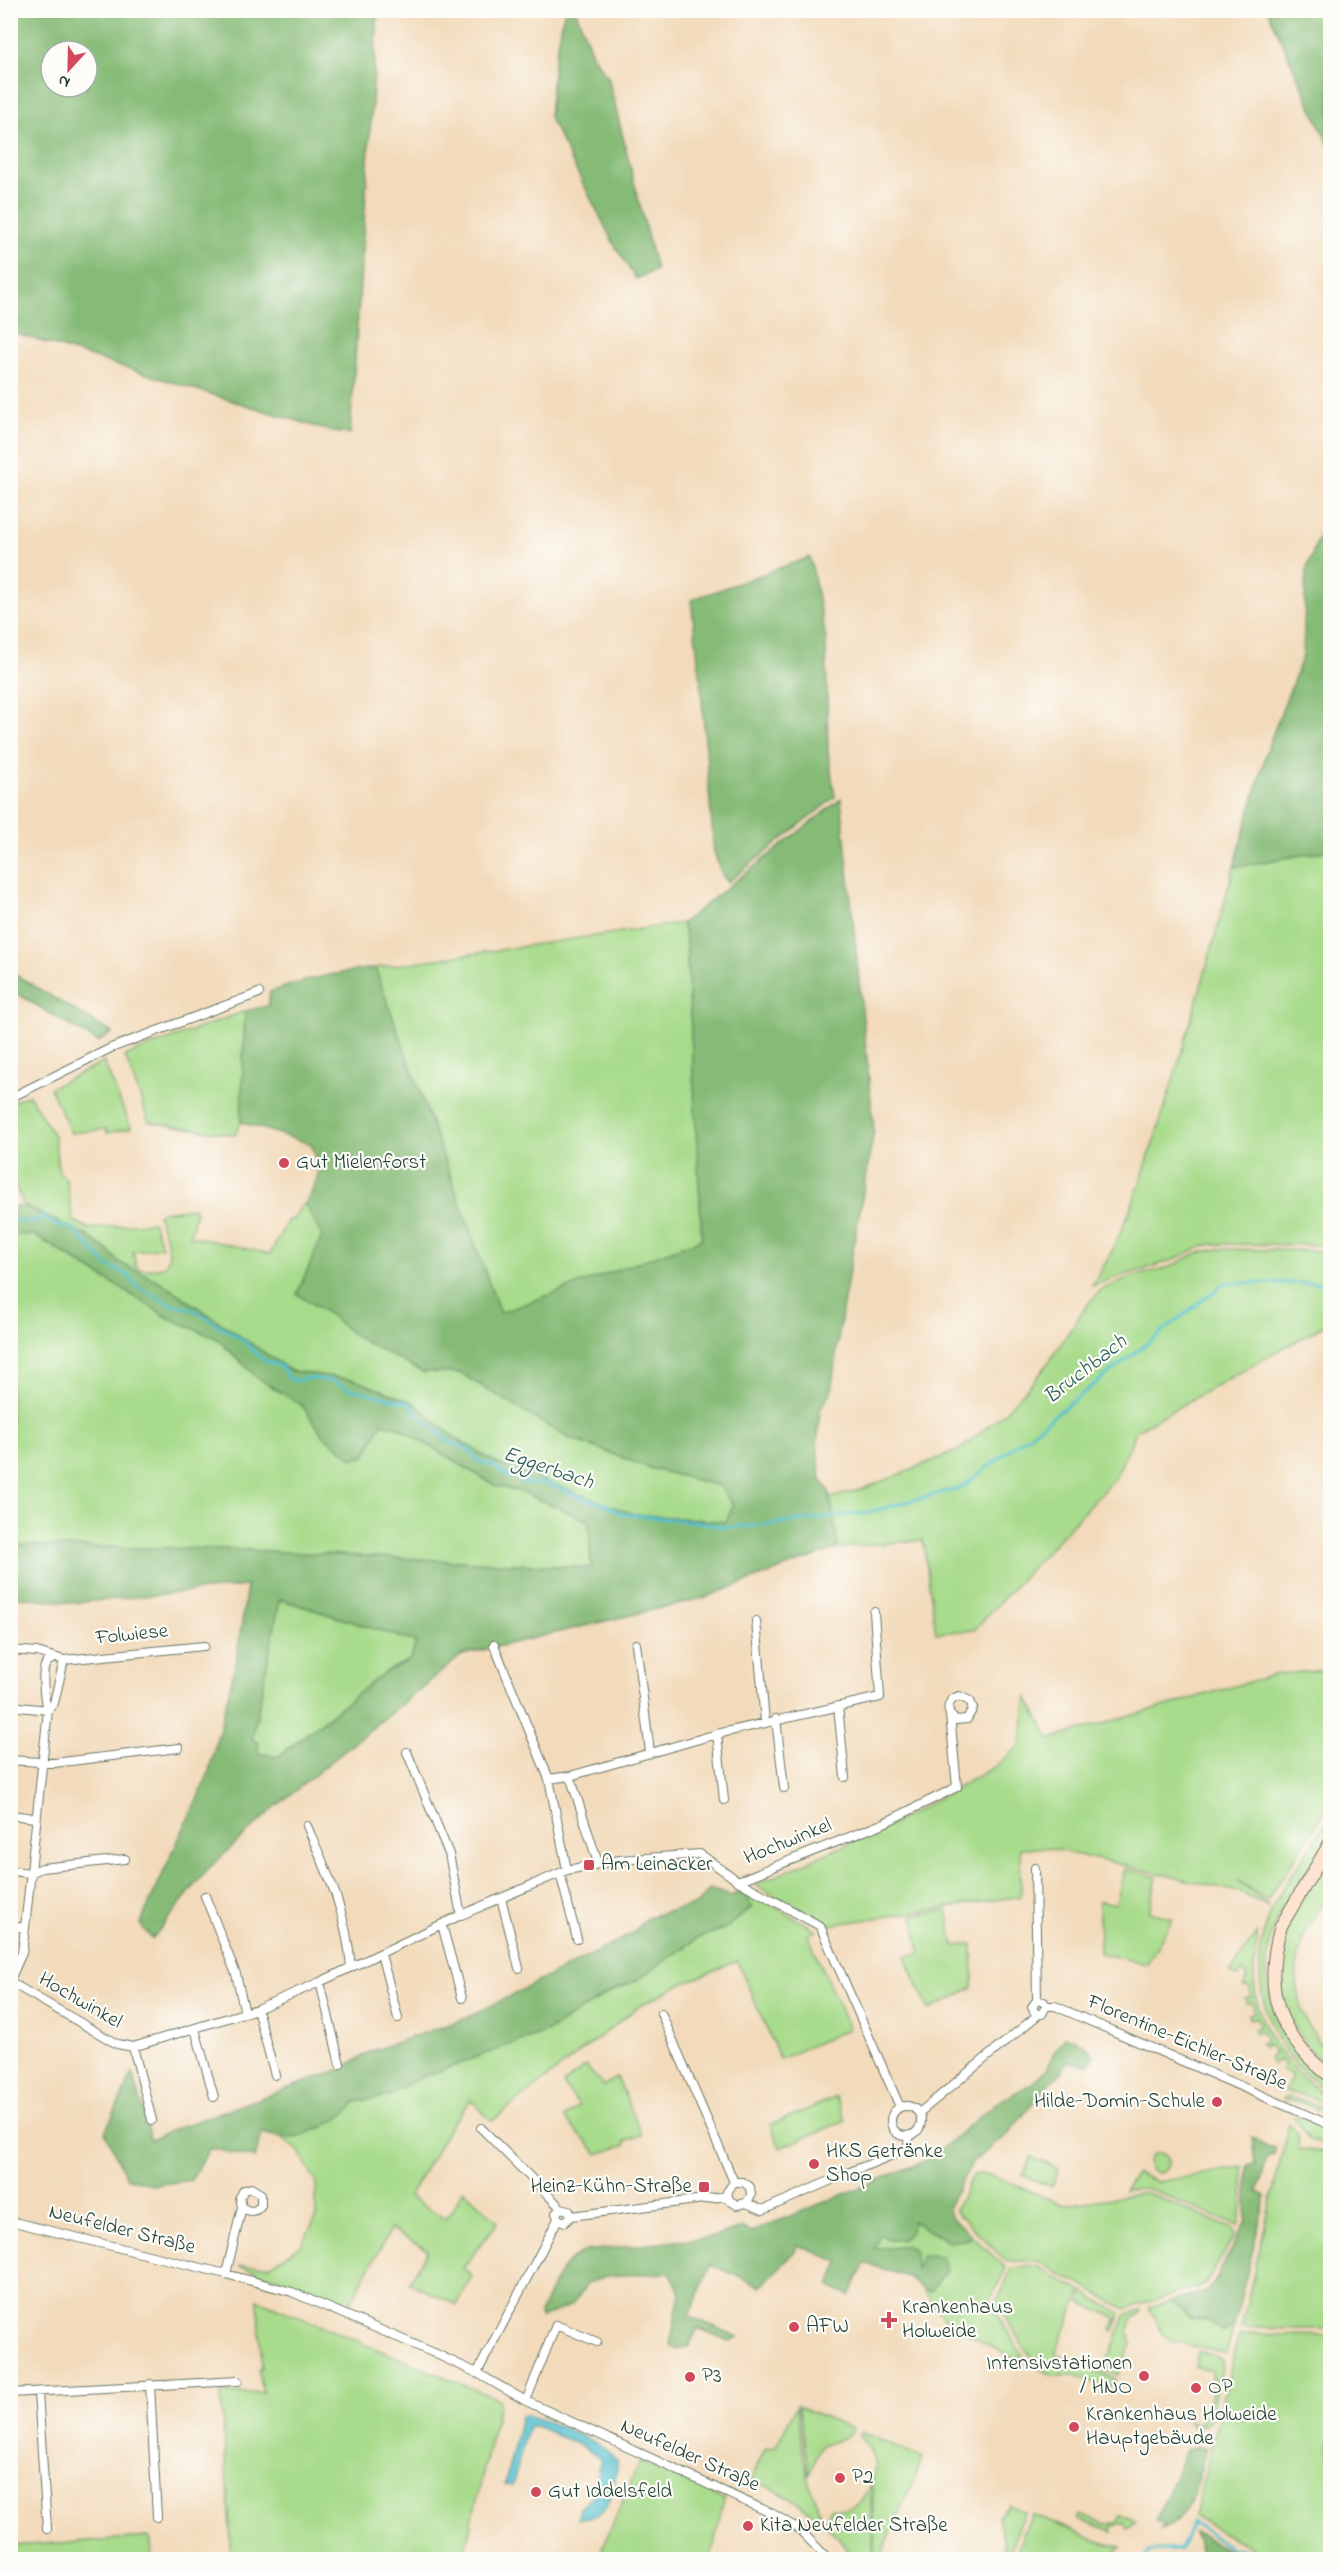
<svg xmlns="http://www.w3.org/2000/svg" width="1341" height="2570" viewBox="0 0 1341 2570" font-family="'Indie Flower',sans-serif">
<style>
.green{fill:#a8db8b;stroke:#648c60;stroke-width:1.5}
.forest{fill:#86bb77;stroke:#527c56;stroke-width:1.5;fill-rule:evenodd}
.water{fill:#55c1cf;stroke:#3a7f82;stroke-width:1.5}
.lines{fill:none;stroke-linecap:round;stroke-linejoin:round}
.stream{stroke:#55c1cf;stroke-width:3}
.street-casing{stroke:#697463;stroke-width:10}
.secondary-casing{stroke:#697463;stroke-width:14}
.street{stroke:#fff;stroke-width:8}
.secondary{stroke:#fde4d1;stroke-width:12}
.poi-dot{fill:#d1495b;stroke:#fdfcf7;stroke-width:2}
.labels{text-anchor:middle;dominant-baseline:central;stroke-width:4.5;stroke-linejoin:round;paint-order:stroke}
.poi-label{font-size:21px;fill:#1f3d34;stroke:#fdfcf7;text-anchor:start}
.street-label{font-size:21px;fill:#1f3d34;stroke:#fdfcf7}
.water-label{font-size:22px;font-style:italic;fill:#2c5e5b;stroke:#fdfcf7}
</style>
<rect width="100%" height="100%" fill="#fdfcf7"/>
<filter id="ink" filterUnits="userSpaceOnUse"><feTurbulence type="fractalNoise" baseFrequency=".0167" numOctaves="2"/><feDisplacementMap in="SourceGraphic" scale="12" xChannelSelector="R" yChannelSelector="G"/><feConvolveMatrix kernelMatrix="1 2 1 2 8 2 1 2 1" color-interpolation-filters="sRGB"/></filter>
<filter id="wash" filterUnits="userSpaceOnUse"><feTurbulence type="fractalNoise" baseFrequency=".008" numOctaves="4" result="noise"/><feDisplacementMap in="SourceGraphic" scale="24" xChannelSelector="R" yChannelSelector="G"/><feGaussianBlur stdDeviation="1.35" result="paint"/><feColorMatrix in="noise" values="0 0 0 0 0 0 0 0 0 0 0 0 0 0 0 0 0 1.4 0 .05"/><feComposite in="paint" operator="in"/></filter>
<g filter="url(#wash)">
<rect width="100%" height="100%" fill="#f2daba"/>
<path class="green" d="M1330 850V1245L1214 1244C1198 1246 1186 1255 1170 1261 1144 1270 1118 1276 1092 1286 1124 1237 1142 1178 1160 1122 1187 1037 1211 953 1234 867Z
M682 923 686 939 702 1239 500 1314 375 968Z
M245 1011 241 1122 235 1135 149 1122 125 1056Z
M104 1062 131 1128 107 1133 106 1129 71 1133 50 1088Z
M29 1095 54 1136 59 1173 66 1178 73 1220 89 1229 153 1222 162 1247 133 1252 136 1267 142 1270 164 1267C176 1252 162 1232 158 1215L162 1212 194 1208 196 1212 190 1236 270 1254 288 1220H293L301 1206 305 1204 323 1236 297 1294 422 1372 460 1373 567 1437 653 1469 720 1486 733 1505 727 1522 633 1514 496 1463 452 1436 414 1403 355 1380 291 1371 162 1283 120 1263 106 1249 87 1236 24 1206 11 1175 10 1103Z
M11 1234 34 1235 169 1318 216 1338 259 1379 302 1405 323 1435 365 1456 382 1423 398 1427 496 1486 522 1492 589 1521 591 1568 226 1549 68 1547 11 1544Z
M1218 1249 1330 1251V1322L1137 1430 1115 1478 974 1630 936 1633 923 1540 838 1548 830 1498 863 1489 959 1450 1003 1414 1041 1373 1088 1304 1101 1290 1128 1278 1170 1267 1197 1253Z
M279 1599 416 1642 411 1659 384 1673 277 1757 257 1753 252 1741Z
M1330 1670V1804L1267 1901 1236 1879 1269 1907 1239 1892 1048 1848H1020L1021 1896 830 1925 755 1885 891 1825 998 1765 1021 1744 1027 1697 1050 1739 1277 1674Z
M1330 1818C1330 1822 1331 1827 1330 1832 1328 1848 1291 1891 1281 1909 1250 1970 1272 2049 1330 2083V2092C1266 2056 1243 1973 1273 1907 1288 1876 1311 1847 1330 1818Z
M1330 1852V1894L1319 1909 1302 1940 1296 1973 1301 2009 1309 2027 1330 2058V2069C1288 2034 1263 1974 1289 1920 1300 1897 1317 1875 1330 1852Z
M1125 1869 1157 1877 1149 1912 1173 1918 1147 1964 1099 1953V1901L1116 1904Z
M743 1890 817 1930 808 1935 849 2029 780 2059 737 1961 680 1985 642 2004 492 2121 471 2100 452 2123 409 2197 446 2219 464 2190 498 2222 463 2268 472 2276 457 2305 409 2283 428 2250 391 2229 348 2306 297 2285 239 2266 271 2265 301 2245 316 2218V2182L298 2150 283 2138 322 2128 355 2102 388 2096 415 2080 550 2030 606 1994 639 1979 698 1938 726 1928 752 1907Z
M947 1910 954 1946 972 1944 973 1987 929 2010 905 1956 920 1953 913 1915Z
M1257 1933C1258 1947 1253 1963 1254 1978 1256 2030 1288 2072 1330 2098V2106L1311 2097 1285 2092 1292 2075 1282 2071 1284 2065 1279 2060 1273 2064 1269 2058 1274 2053 1269 2045 1263 2048 1261 2044 1266 2041 1262 2031 1255 2034 1253 2029 1260 2027 1256 2017 1250 2019 1249 2014 1255 2012 1252 2002 1246 2003 1245 1999 1252 1997 1249 1987H1243L1248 1976 1242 1972 1238 1977 1230 1973Z
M586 2066 603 2086 617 2077 642 2135 625 2141V2145L598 2154 564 2118 579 2106 563 2084Z
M836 2097 846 2120 780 2148 770 2125Z
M1285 2097 1309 2102 1330 2111V2115L1302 2103 1283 2100Z
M1299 2116 1330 2129V2146L1310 2141 1294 2117Z
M1289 2124 1298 2133 1299 2150 1330 2152V2329L1241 2328Z
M1148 2163a10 10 0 1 1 20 0a10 10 0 1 1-20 0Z
M1031 2157 1059 2169 1051 2187 1023 2175Z
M1243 2167V2203L1238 2226 1145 2188 1124 2191 1136 2173 1158 2182Z
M979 2174 994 2176 1064 2205 1147 2193 1233 2229 1235 2235 1205 2285 1125 2309 1037 2261H1006L955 2210 973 2175Z
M912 2221 949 2242 969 2239 971 2235 1006 2268 991 2298V2305L1023 2356 1012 2358 948 2323 923 2290 931 2291 916 2270 914 2250 906 2245 893 2248H874L880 2234Z
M1024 2266H1036L1081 2291 1055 2354 1116 2379 1113 2385 1106 2387 1075 2375H1053L1038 2368 996 2304 1011 2269Z
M1083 2292 1120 2313 1114 2332 1111 2331 1117 2318 1080 2302Z
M258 2300 500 2400 463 2559H232L221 2394 264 2392 260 2384 259 2369H262Z
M1172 2301 1189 2318 1209 2321 1223 2332 1234 2326 1226 2354 1173 2341 1163 2334 1149 2307Z
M1141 2310 1140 2314 1132 2319 1129 2329 1131 2344 1118 2375 1104 2370 1124 2318 1126 2315Z
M1254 2334 1330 2336V2559H1271L1194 2516 1239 2336Z
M1198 2352 1216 2356 1223 2363 1210 2420 1205 2425 1195 2428 1188 2421 1200 2424 1202 2417H1206L1215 2380 1211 2378 1212 2371 1195 2367Z
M797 2405C802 2447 804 2477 822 2516L821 2519 784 2494 751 2479 765 2449 776 2446Z
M799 2406 853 2429 847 2436 821 2446 809 2475Z
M861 2432 923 2458 880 2559H875L872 2480C880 2461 870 2450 859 2435Z
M640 2461 724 2499 711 2559H598Z
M870 2484 874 2559H856L825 2523 831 2507C856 2512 861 2505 870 2484Z
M1009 2505 1025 2512 1006 2559H992L997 2557 1005 2547 998 2516Z
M1032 2514 1097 2541 1121 2547 1109 2559H1013Z
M1080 2515 1106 2525 1117 2522 1121 2515 1136 2521 1127 2529 1124 2522 1112 2527 1113 2532 1078 2520Z
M149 2537 152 2559H11V2546Z"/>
<path class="forest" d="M10 11H378L350 434 333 432 11 332ZM51 51H87V87H51Z
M576 11 593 57 608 77 656 270 636 279 615 246 549 117 554 63 564 13Z
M1268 11H1330V148Z
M1330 506V850L1234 867 1269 744 1303 656 1306 571Z
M810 557 826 640 828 751 835 797 728 882 722 875 714 852 700 675 691 600Z
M841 799 874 1131 843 1305 831 1392 820 1410 817 1447 821 1480 829 1491 838 1548 703 1598 462 1655 274 1808 208 1869 152 1939 140 1924 208 1775 236 1663 247 1586 74 1603 11 1596V1544L68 1547 226 1549 591 1568 589 1521 522 1492 496 1486 398 1427 382 1423 365 1456 353 1459 323 1435 302 1405 259 1379 216 1338 169 1318 35 1235 11 1234V1207L24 1206 87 1236 106 1249 120 1263 162 1283 291 1371 355 1380 414 1403 452 1436 496 1463 633 1514 726 1522 733 1505 720 1486 653 1469 567 1437 460 1373 422 1372 356 1337 326 1312 297 1294 322 1236 305 1204C319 1179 323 1171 311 1144L241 1122 245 1011 268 1006 270 992C308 978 335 973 375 968L500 1313 702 1239 686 939 682 923ZM280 1599 416 1642 411 1659 384 1673 278 1757 258 1753 259 1742 252 1740Z
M10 972H11L112 1033 98 1042 11 990Z
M709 1889 731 1896 743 1890 752 1907 726 1928 698 1938 639 1979 606 1994 550 2030 415 2080 388 2096 355 2102C345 2120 301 2140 281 2137 275 2137 268 2134 262 2133L255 2158 210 2148 191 2180 154 2185 126 2177 105 2132 133 2073 151 2140 174 2129 339 2070 372 2051 467 2018 632 1934 648 1917 697 1904Z
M1065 2037C1078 2040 1089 2045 1094 2057L1088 2065 1066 2062 1062 2072 1047 2086 1008 2134 972 2163 947 2208 950 2215 971 2235 969 2239 950 2242 912 2221 911 2231 901 2240H889L880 2234 874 2248H893L905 2245 914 2250 916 2269 922 2256 931 2254 941 2257 946 2271 931 2291 923 2290 911 2278 865 2263 849 2296 830 2286 839 2262 798 2245 794 2253 761 2286 711 2265 689 2316 739 2337 729 2341 698 2328 689 2346 676 2349 670 2345 680 2293 670 2273 606 2276 588 2283 572 2305 541 2318 540 2313C550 2292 561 2259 585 2251L713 2237 742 2228 751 2232 928 2160 996 2103 1031 2084 1046 2069 1055 2050Z
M1252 2137 1268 2147H1275L1274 2155 1267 2157 1258 2192 1266 2196 1234 2326 1223 2332 1209 2321 1189 2318 1172 2301 1206 2292 1214 2283 1246 2220 1248 2166 1255 2164Z
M1194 2447H1206C1200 2473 1191 2523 1160 2530L1164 2524 1156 2521 1186 2450Z
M1194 2532 1244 2559H1203Z"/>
<path class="water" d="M527 2415C552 2423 600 2440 617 2460 619 2470 609 2504 602 2512 595 2518 587 2518 578 2518L580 2508 592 2497 601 2459 583 2447 536 2426H528L513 2483 512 2486 505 2484 521 2416Z"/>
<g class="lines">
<path class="stream" d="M10 1218 29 1223 43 1217 58 1226 70 1227 107 1265 128 1275 136 1286 170 1304 192 1309 244 1341 263 1360 282 1367 287 1376 294 1381 306 1378 334 1381 347 1388 409 1403 422 1419 450 1442 470 1450 478 1461 494 1466 507 1476 528 1484 547 1483 587 1500 605 1504 622 1514 699 1522 724 1527 753 1526 866 1513 962 1487 1225 1283H1330
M220 2560H228
M303 2560H315
M360 2560 390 2556 399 2560
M1142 2560 1151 2550H1178L1185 2541 1193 2522 1230 2548 1242 2549 1262 2560"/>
</g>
</g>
<g filter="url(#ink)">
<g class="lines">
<defs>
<path id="street" d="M10 1098 111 1048 259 993
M756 1621 765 1722
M636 1644 650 1752
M494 1645 549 1779 567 1870
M10 1650 37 1652 64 1660 204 1646
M10 1706 48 1710
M838 1706 845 1777
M48 1710 54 1703 64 1660
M776 1719 784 1788
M717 1734 724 1800
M407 1752 449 1854 461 1915
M10 1760 54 1763 179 1748
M570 1776 598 1863
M549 1779 570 1776 717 1734 880 1697 874 1612
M10 1815 35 1818
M307 1826C329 1876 346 1911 351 1967
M1035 1868 1037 2000 1032 2007 1035 2013 1042 2014 1046 2006 1044 2002 1037 2000
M10 1871 30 1873 42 1868 125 1859
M560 1873 577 1939
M738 1881 882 1824 957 1787 950 1715 956 1720 967 1719 973 1708 970 1701 959 1696C950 1699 946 1706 950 1715
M205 1896 236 1974 245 2013
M501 1898 519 1968
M442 1925 462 1998
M10 1926 25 1928
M381 1954 398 2018
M10 1980 22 1953 25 1928 48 1710C44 1703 41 1671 46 1664 48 1660 51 1660 55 1658
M10 1982 117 2044 133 2047 257 2009 320 1982 461 1915 567 1870 620 1860 700 1854 738 1881 820 1926 900 2107
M320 1982 340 2064
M1046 2006H1055L1330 2125
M257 2009 275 2075
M661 2013 734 2182
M195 2029 214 2097
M133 2047 152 2120
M891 2121a15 15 0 1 1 30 0a15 15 0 1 1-30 0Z
M919 2113 1039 2014
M481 2128 561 2208 569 2210 571 2216
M843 2175 907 2149 910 2135
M746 2203 751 2196 750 2187 743 2182H734L727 2192 729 2200 737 2205 746 2203 763 2210 834 2179
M558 2219 565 2222 571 2216 727 2196
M10 2221 226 2274 292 2292 434 2353 477 2373 526 2401 773 2514 800 2530 829 2560
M226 2274 242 2207 240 2197 244 2190 251 2188 261 2194V2205C256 2212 249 2213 242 2207
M477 2373 558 2219 556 2213 561 2208
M150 2384 157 2517
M38 2392 47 2529
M10 2393 238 2381
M526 2401 556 2325 597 2342"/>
<path id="secondary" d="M1330 1843 1281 1926C1262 1990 1278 2036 1330 2076"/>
</defs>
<use href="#street" class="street-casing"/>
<use href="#secondary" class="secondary-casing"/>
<use href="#street" class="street"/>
<use href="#secondary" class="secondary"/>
</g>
</g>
<g class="poi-dot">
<circle cx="284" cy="1163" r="6"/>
<rect x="583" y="1859" width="12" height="12" rx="3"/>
<circle cx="1217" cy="2102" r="6"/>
<circle cx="814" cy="2164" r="6"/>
<rect x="698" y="2181" width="12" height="12" rx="3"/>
<path d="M886 2311h6v6h6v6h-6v6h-6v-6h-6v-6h6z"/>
<circle cx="794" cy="2327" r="6"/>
<circle cx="1144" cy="2376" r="6"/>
<circle cx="690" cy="2377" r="6"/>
<circle cx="1196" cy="2388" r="6"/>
<circle cx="1074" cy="2427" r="6"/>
<circle cx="840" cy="2478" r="6"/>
<circle cx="536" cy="2492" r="6"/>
<circle cx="748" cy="2526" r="6"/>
</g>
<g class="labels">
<g class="poi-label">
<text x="296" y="1163">Gut Mielenforst</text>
<text x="601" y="1865">Am Leinacker</text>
<text x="1205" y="2102" text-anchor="end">Hilde-Domin-Schule</text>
<text x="826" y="2152">HKS Getränke<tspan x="826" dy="24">Shop</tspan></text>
<text x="692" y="2187" text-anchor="end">Heinz-Kühn-Straße</text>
<text x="902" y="2308">Krankenhaus<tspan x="902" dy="24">Holweide</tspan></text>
<text x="806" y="2327">AFW</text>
<text x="1132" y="2364" text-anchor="end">Intensivstationen<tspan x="1132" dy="24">/ HNO</tspan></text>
<text x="702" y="2377">P3</text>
<text x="1208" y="2388">OP</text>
<text x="1086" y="2415">Krankenhaus Holweide<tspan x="1086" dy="24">Hauptgebäude</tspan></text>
<text x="852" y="2478">P2</text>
<text x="548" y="2492">Gut Iddelsfeld</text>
<text x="760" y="2526">Kita Neufelder Straße</text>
</g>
<g class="street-label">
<text transform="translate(132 1635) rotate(-6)">Folwiese</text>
<text transform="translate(788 1842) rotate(-22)">Hochwinkel</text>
<text transform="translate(80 2001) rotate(30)">Hochwinkel</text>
<text transform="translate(1187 2043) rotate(23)">Florentine-Eichler-Straße</text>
<text transform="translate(122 2230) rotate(14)">Neufelder Straße</text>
<text transform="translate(690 2456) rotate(24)">Neufelder Straße</text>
</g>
<g class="water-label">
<text transform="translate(1086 1370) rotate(-38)">Bruchbach</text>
<text transform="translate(548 1469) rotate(19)">Eggerbach</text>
</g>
</g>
<rect width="1341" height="2570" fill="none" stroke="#fdfcf7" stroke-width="36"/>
<g transform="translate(69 69) rotate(202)"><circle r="28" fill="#fdfcf7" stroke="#a4b0a9" stroke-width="1.5"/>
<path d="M0-4.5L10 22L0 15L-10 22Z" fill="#d1495b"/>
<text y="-9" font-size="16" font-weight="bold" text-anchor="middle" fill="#1f3d34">N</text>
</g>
</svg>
